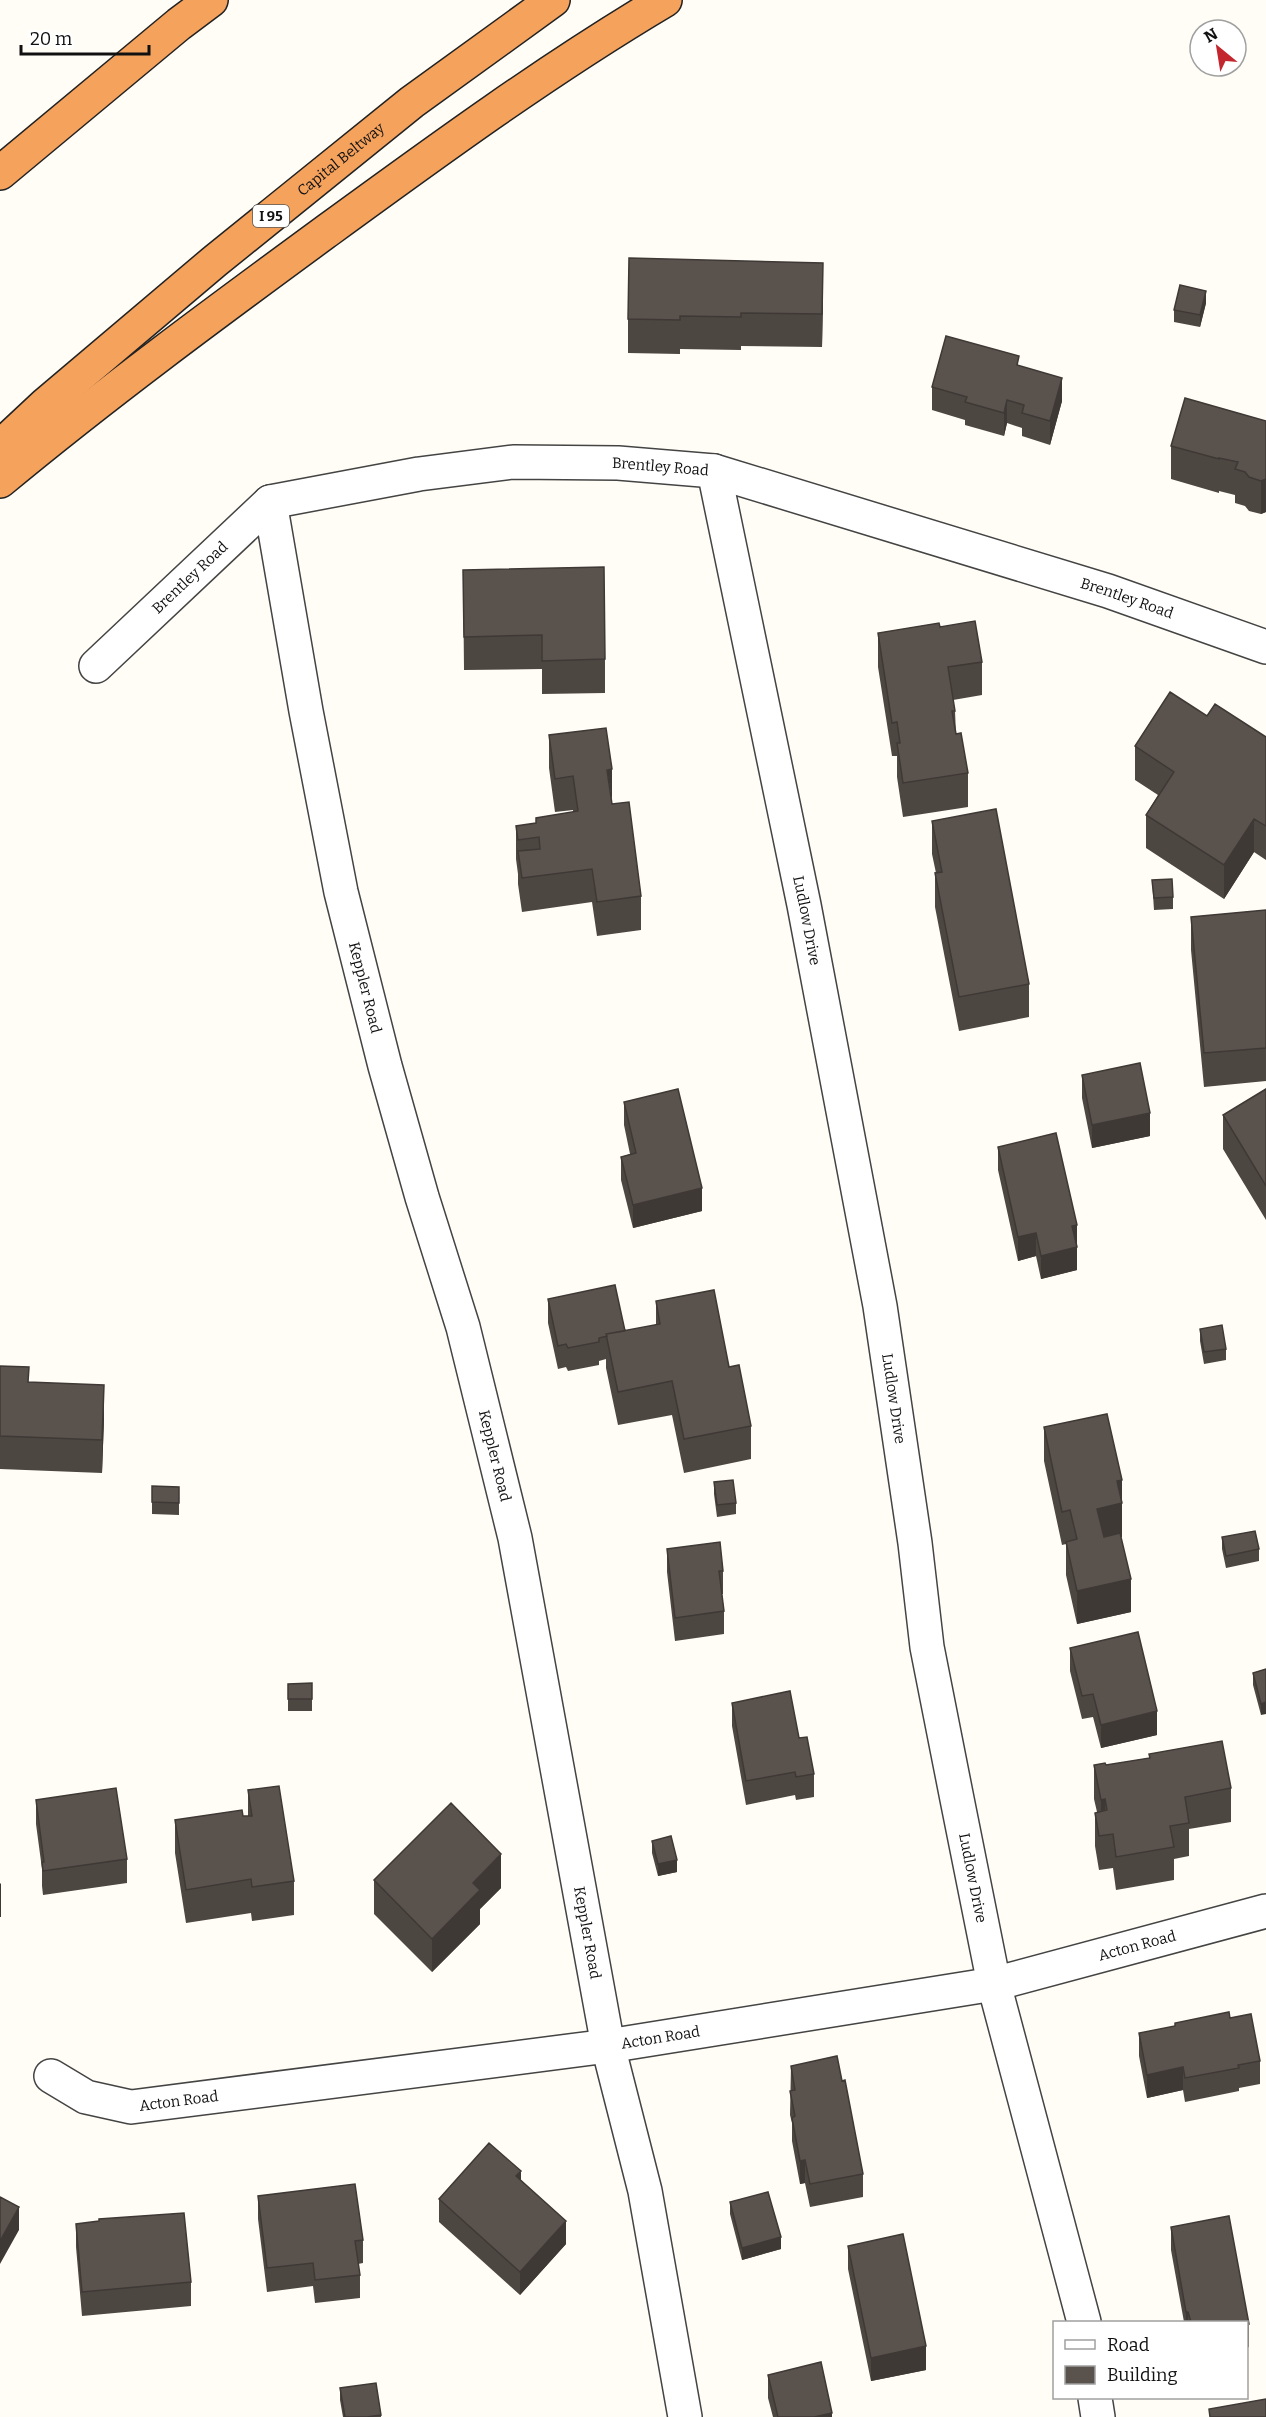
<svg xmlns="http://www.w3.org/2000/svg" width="1266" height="2417" viewBox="0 0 1266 2417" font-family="Bitter,serif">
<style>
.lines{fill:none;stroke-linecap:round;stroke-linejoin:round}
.street-casing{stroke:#444;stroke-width:36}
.highway-casing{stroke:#222;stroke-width:36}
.street{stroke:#fff;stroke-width:33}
.highway{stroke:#f5a25d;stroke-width:33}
.wall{fill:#4d4742}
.shaded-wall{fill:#3f3936}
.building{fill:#5a524d;stroke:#3f3936;stroke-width:1.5}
.labels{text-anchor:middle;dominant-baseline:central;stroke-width:6;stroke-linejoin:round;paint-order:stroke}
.shield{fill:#fff;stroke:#585858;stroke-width:1.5}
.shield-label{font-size:14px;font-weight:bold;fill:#111}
.street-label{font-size:15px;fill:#111;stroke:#fff}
</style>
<rect width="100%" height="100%" fill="#fffdf5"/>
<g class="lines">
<defs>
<g id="street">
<path id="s1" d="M714 471 804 905 880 1306 915 1543 927 1647 957 1799 994 1984 1084 2322"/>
<path id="s2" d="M270 502 306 711 341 892 385 1066 422 1197 463 1327 515 1538 608 2046 645 2191 685 2417"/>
<path id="s3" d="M96 666 270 502 419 474 513 462 618 463 714 471 1108 591 1266 647"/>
<path id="s4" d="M51 2076 86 2097 131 2107 608 2046 994 1984 1266 1911"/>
<path d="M1095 2398 1098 2417"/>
</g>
<g id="highway">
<path d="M0 173 179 24 211 0"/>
<path id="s5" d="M0 447 46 404 215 261 412 102 553 0"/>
<path d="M0 481C105 394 215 313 324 233 435 152 547 70 665 0"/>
</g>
</defs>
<use href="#street" class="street-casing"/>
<use href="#highway" class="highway-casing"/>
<use href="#street" class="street"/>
<use href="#highway" class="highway"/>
</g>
<path class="wall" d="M823 297 822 347 741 346V350L680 349V354L628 353V319Z
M1206 303 1200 327 1174 322V310Z
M1019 366 1062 401 1050 445 1022 436V428L1007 423 1004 436 965 425V420L932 410V387Z
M1266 421V512L1261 514 1249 511 1245 506 1235 503V495L1219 491V493L1171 479V446Z
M463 570 605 659V693L542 694V669L464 670Z
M940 627 982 662V695L953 700 955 711 956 734 968 773V807L903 817 897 777V756H892L878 667V633Z
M1207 716 1266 737V860L1254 852 1224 899 1146 848V815L1158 795 1135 780V746Z
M549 735 612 804 641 896V930L597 936 592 902 522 912 518 884V874L516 859V826L536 823V818L573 812V810L555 812 549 768Z
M932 821 1029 984V1017L959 1031 935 907V873H936L932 854Z
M1152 880 1173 897V909L1154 910Z
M1266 910V1081L1204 1087 1191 950V917Z
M1082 1075 1150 1136 1092 1148 1082 1098Z
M1266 1089V1220L1223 1149V1115Z
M624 1102 702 1211 633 1228 621 1180V1157L630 1154 624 1125Z
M998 1147 1077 1225V1270L1041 1279 1036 1256 1018 1261 998 1170Z
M548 1299 625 1331 656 1325V1301L729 1367 751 1426V1459L684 1473 672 1415 618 1425 606 1368V1359L599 1361V1365L568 1371 566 1367 558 1369 548 1323Z
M1200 1329 1226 1349V1360L1204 1364 1200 1341Z
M0 1366 29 1382 104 1419 102 1473 0 1469Z
M1044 1427 1122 1480V1537H1121L1131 1612 1077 1624 1066 1575V1544L1062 1545 1044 1461Z
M714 1482 736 1503V1514L717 1517 714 1494Z
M152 1486 179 1487V1515L152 1514Z
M1222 1537 1259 1549V1561L1226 1568 1222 1549Z
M667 1549 723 1571V1594H722L724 1611V1634L675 1641 667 1572Z
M1070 1648 1157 1735 1101 1748 1093 1717 1082 1719 1070 1671Z
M1266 1669 1261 1715 1253 1685V1673Z
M312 1683V1711H288V1684Z
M732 1703 799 1738 814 1774V1797L796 1800 795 1795 746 1805 732 1726Z
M1149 1754 1231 1788V1822L1189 1829V1856L1174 1859V1880L1116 1890 1113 1868 1099 1870 1095 1846V1813L1097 1812 1094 1799V1765H1106L1149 1758Z
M248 1790 294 1881V1915L252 1921 251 1913 186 1923 175 1853V1820L248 1816Z
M36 1800 127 1859V1883L43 1895 42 1886V1869L36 1824Z
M652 1841 677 1872 658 1876 652 1853Z
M374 1880 501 1888 480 1909V1924L432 1972 374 1914Z
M1230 2018 1260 2061V2084L1239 2088V2091L1185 2102 1183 2090 1147 2098 1139 2056V2033Z
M791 2066 842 2081 863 2174V2197L810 2207 805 2183 800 2184 792 2141V2123L790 2115Z
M521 2180 566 2244 520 2295 439 2222V2199Z
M258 2196 363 2240V2263L358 2264 360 2275V2298L315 2303 313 2286 267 2292 258 2219Z
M730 2202 781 2249 742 2260 730 2214Z
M76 2224 191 2282V2306L82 2316 76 2247Z
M1171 2227 1246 2322H1184L1171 2250Z
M848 2246 926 2370 871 2381 848 2269Z
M1246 2324H1249V2347L1246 2348Z
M768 2375 832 2417H773L768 2398Z
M340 2388 381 2415V2417H343L340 2400Z"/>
<path class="shaded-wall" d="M823 263V297L822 347V314Z
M1206 291V303L1200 327V315Z
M1062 378V401L1050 445V421Z
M1007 400V423L1004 436V413Z
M1266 479V512L1261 514V481Z
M612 769V802L607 770Z
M1254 819V852L1224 899V865Z
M1150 1113V1136L1092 1148V1125Z
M702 1188V1211L633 1228V1205Z
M1077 1225V1270L1041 1279V1256L1072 1226Z
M1036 1233V1256L1018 1261V1237Z
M104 1385V1419L102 1473V1440Z
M1122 1480V1537L1097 1542V1509L1117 1481Z
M1131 1579V1612L1077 1624V1591Z
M1266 1702V1714L1261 1715V1704Z
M1157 1711V1735L1101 1748V1725Z
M1105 1799V1833L1101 1834V1800Z
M501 1854V1888L480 1909V1924L432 1972V1939L473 1883Z
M677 1860V1872L658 1876V1864Z
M1 1883V1917H0V1884Z
M1183 2067V2090L1147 2098V2075Z
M805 2160V2183L800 2184V2161Z
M521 2171V2195L516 2176Z
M19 2207V2230L0 2264V2241Z
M566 2221V2244L520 2295V2272Z
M781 2237V2249L742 2260V2248Z
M1186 2312H1188V2322H1186Z
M926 2346V2370L871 2381V2358Z
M832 2413V2417H814Z"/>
<path class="building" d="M629 258 823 263 822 314 741 313V317L680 316V320L628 319Z
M1180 285 1206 291 1200 315 1174 310Z
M946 336 1019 356 1017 365 1062 378 1050 421 1022 413 1024 405 1007 400 1004 413 965 402 967 397 932 387Z
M1185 398 1266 421V479L1261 481 1249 477 1245 472 1235 469 1238 462 1219 458V459L1171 446Z
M604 567 605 659 542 661V635L464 637 463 570Z
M975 621 982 662 948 667 955 711H952L956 734 961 733 968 773 903 783 897 743H900L897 722 892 723 878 633 939 623 940 627Z
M1170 692 1207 716 1215 704 1266 737V826L1254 819 1224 865 1146 815 1174 772 1135 746Z
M606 728 612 769 607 770 612 804 629 802 641 896 597 902 592 869 522 878 518 851 540 849 539 837 518 840 516 826 536 823V818L578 811 573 776 555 779 549 735Z
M996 809 1029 984 959 997 935 873 942 872 932 821Z
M1172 879 1173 897 1154 898 1152 880Z
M1266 910V1048L1204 1053 1191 917Z
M1140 1063 1150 1113 1092 1125 1082 1075Z
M678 1089 702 1188 633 1205 621 1157 636 1153 624 1102Z
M1266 1089V1186L1223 1115Z
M1056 1133 1077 1225 1072 1226 1077 1247 1041 1256 1036 1233 1018 1237 998 1147Z
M615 1285 625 1331 606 1334 607 1336 599 1338V1342L568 1348 566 1344 558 1346 548 1299Z
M714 1290 729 1367 739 1365 751 1426 684 1439 672 1381 618 1392 606 1334 660 1324 656 1301Z
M1222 1325 1226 1349 1204 1352 1200 1329Z
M0 1366 29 1367 28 1382 104 1385 102 1440 0 1436Z
M1107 1414 1122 1480 1117 1481 1122 1503 1097 1509 1104 1537 1120 1533 1131 1579 1077 1591 1066 1542 1077 1539 1070 1510 1062 1512 1044 1427Z
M733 1480 736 1503 717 1505 714 1482Z
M152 1486 179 1487V1503L152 1502Z
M1255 1531 1259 1549 1226 1556 1222 1537Z
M720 1542 723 1571H719L724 1611 675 1618 667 1549Z
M1138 1632 1157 1711 1101 1725 1093 1694 1082 1696 1070 1648Z
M1266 1669V1702L1261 1704 1253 1673Z
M312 1683V1699H288V1684Z
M790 1691 799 1738 807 1737 814 1774 796 1777 795 1772 746 1781 732 1703Z
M1222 1741 1231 1788 1185 1797 1189 1823 1170 1826 1174 1847 1116 1857 1113 1834 1099 1836 1095 1813 1107 1810 1105 1799 1101 1800 1094 1765 1105 1763 1106 1765 1150 1758 1149 1754Z
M279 1786 294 1881 252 1887 251 1879 186 1890 175 1820 242 1810 243 1816H252L248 1790Z
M116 1788 127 1859 43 1871 42 1862H44L36 1800Z
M451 1803 501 1854 473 1883 480 1890 432 1939 374 1880Z
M671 1836 677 1860 658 1864 652 1841Z
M1229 2012 1230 2018 1251 2014 1260 2061 1238 2065 1239 2068 1185 2078 1183 2067 1147 2075 1139 2033 1175 2026V2023Z
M837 2056 842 2081 845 2080 863 2174 810 2184 805 2160 800 2161 792 2118 795 2116 790 2091 795 2090 791 2066Z
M489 2143 521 2171 516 2176 566 2221 520 2272 439 2199Z
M355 2184 363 2240 355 2241 360 2275 315 2280 313 2263 267 2268 258 2196Z
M768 2192 781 2237 742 2248 730 2202Z
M0 2197 19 2207 0 2241Z
M184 2213 191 2282 82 2292 76 2224 99 2221V2219Z
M1229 2216 1249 2324H1246V2322H1191L1188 2312H1186L1171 2227Z
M903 2234 926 2346 871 2358 848 2246Z
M821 2362 832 2413 814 2417H778L768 2375Z
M376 2383 381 2415 367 2417H345L340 2388Z
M1266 2399V2417H1210L1209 2409Z"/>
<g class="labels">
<rect class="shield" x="253" y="205" width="36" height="22" rx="4.5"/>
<g class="shield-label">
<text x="271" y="216">I 95</text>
</g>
<g class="street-label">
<text stroke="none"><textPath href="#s5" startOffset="446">Capital Beltway</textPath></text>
<text stroke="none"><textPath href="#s3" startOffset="633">Brentley Road</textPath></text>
<text stroke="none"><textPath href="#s3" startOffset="129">Brentley Road</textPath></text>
<text stroke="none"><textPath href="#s3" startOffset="1119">Brentley Road</textPath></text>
<text stroke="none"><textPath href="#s1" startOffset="459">Ludlow Drive</textPath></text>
<text stroke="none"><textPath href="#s2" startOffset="495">Keppler Road</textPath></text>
<text stroke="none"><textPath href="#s1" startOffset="945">Ludlow Drive</textPath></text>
<text stroke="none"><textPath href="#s2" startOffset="981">Keppler Road</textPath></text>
<text stroke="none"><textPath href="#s1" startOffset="1431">Ludlow Drive</textPath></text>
<text stroke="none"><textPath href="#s2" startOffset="1467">Keppler Road</textPath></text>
<text stroke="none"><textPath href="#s4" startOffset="1107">Acton Road</textPath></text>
<text stroke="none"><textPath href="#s4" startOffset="621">Acton Road</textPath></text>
<text stroke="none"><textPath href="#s4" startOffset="135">Acton Road</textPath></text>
</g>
</g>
<rect x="1053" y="2321" width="195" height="78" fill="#ffffff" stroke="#a0a0a0" stroke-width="1.5"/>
<rect x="1065" y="2340" width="30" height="9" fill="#ffffff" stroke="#a0a0a0" stroke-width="1.5"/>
<text x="1107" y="2351" font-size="18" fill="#111111">Road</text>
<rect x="1065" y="2366" width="30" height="18" fill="#5a524d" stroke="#a0a0a0" stroke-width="1.5"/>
<text x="1107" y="2381" font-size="18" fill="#111111">Building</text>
<g transform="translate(1218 48) rotate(330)"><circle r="28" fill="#ffffff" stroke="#a0a0a0" stroke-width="1.5"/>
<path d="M0-4.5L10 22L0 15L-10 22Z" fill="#c4262e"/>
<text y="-9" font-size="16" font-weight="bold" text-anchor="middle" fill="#111111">N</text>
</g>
<path d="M21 45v9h128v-9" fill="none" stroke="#111111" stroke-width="3"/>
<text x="30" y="45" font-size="18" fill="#111111" stroke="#ffffff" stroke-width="4.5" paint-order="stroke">20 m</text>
</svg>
